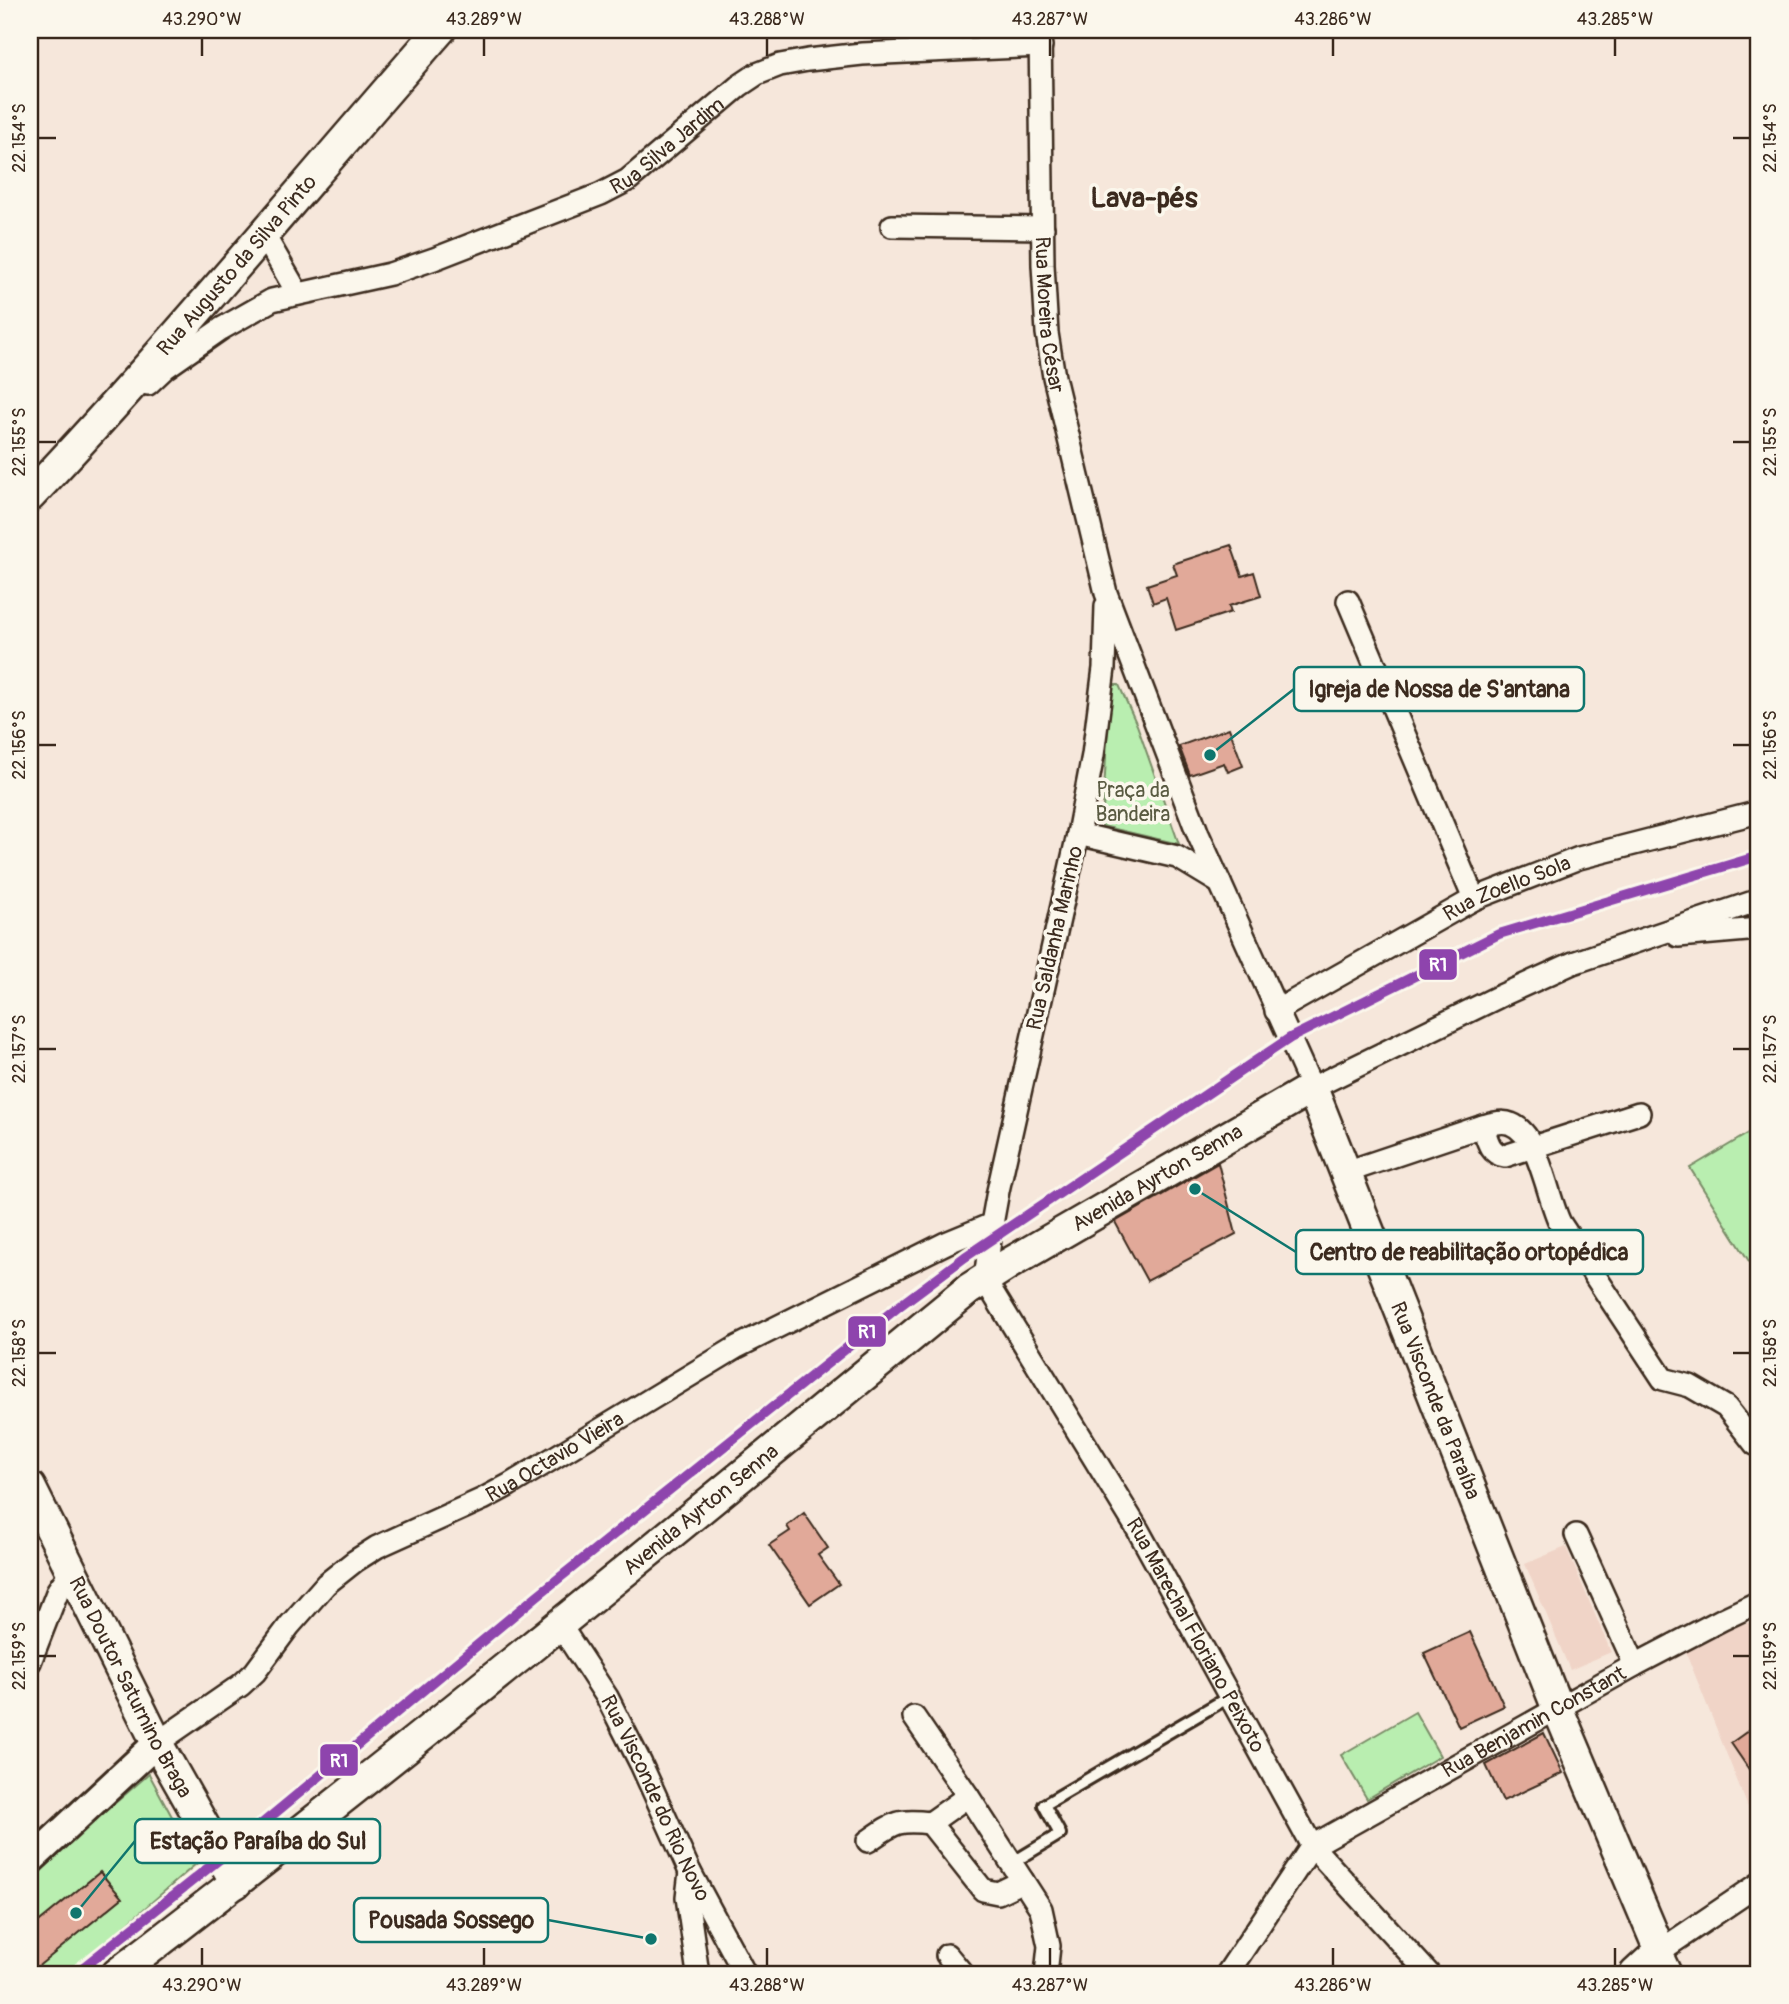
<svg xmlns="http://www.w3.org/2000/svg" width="1789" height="2004" viewBox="0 0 1789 2004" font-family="Pangolin,sans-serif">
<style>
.built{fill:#f0d4c7}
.green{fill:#b9eeb0;stroke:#7a8c67;stroke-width:2}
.building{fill:#e1a999;stroke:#3b2a1e;stroke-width:2}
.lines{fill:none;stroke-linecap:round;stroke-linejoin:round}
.service-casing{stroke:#3b2a1e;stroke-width:16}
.minor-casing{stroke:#3b2a1e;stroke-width:26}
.tertiary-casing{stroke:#3b2a1e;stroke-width:32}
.secondary-casing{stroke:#3b2a1e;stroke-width:35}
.service{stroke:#fbf7ec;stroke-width:10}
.minor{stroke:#fbf7ec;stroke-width:21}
.tertiary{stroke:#fbf7ec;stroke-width:26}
.secondary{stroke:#fbf7ec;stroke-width:30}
.rail-1-casing{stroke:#fbf7ec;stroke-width:16}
.rail-1{stroke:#8e44ad;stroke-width:10}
.ticks{fill:none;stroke:#3b2a1e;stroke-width:2.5}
.labels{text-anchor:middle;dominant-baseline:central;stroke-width:7;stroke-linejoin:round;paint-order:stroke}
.street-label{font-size:21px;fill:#3b2a1e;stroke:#fbf7ec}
.park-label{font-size:21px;fill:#5a5b42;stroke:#fbf7ec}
.district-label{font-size:28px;font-weight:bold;fill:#3b2a1e;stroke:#fbf7ec}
.leader{fill:none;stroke:#0f766e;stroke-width:2.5}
.callout-dot{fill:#0f766e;stroke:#fbf7ec;stroke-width:2.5}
.callout{fill:#fbf7ec;stroke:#0f766e;stroke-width:2.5}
.callout-label{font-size:23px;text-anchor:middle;font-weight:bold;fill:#3b2a1e}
.line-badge{stroke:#fbf7ec;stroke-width:2.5}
.badge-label{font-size:19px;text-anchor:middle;font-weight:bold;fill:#fff}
.neatline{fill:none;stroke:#3b2a1e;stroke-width:2.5}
.ticks-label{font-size:18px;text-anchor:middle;fill:#3b2a1e}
</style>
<rect width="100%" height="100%" fill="#f6e7db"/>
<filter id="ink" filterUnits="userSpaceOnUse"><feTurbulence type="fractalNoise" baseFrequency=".0143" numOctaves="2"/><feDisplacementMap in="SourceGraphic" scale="14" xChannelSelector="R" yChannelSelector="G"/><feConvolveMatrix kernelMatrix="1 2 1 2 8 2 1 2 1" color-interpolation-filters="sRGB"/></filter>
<g filter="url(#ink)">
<path class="built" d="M1566 1547 1611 1652 1570 1670 1525 1564Z
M1759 1621V1835L1685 1650 1733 1626Z"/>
<path class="green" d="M1113 685H1119L1137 725 1179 844 1102 826 1108 723Z
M1759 1127V1277L1690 1168Z
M1415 1712 1440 1756 1367 1799 1341 1755Z
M149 1774 197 1863 69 1974H30V1876Z"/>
<path class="building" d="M1231 545 1242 576 1254 572 1261 596 1229 606 1231 612 1176 630 1166 598 1153 603 1147 585 1177 575 1173 564Z
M1229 728 1243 766 1228 772 1224 763 1190 775 1179 746Z
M1218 1163 1236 1234 1147 1281 1115 1222Z
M804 1513 828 1548 818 1555 839 1584 810 1604 769 1545 790 1531 787 1526Z
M1470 1632 1504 1706 1459 1727 1424 1653Z
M1759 1723V1784L1731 1743Z
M1544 1733 1563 1773 1503 1801 1486 1765Z
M100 1872 122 1898 30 1973V1929Z"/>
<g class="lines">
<defs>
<path id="service" d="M1012 1863 1060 1834 1044 1805 1229 1697"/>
<g id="minor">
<path id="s1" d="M1040 30 1043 265 1047 333 1054 377 1106 593 1198 834 1312 1088 1498 997 1573 963 1759 900"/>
<path d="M892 226 1043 228"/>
<path d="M264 235 298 294"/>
<path id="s2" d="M148 384 165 368 221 329 272 300 390 274 434 259 601 194 628 180 739 86 757 74 780 65 808 60 862 54 1041 46"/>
<path d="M1348 601 1474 899"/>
<path id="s3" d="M1106 606 1104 668 1093 755 1078 834 998 1191 992 1224 985 1280 1138 1530 1312 1846 1429 1974"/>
<path d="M1078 834 1177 857 1220 883"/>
<path d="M1678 936 1759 929"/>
<path id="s4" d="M1276 1011 1474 899 1579 858 1759 812"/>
<path d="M1483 1126C1487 1139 1489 1154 1505 1156L1639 1113"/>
<path d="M1346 1172 1483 1126C1491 1124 1502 1120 1511 1124 1539 1134 1547 1197 1560 1223L1663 1379 1690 1386 1726 1407 1755 1444H1759"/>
<path d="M1576 1535 1635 1665"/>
<path id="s5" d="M560 1625 607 1697 641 1764 690 1872 745 1974"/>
<path d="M30 1662 58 1590 72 1570"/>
<path d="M914 1717 968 1796 1041 1909 1049 1946 1046 1974"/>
<path id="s6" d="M157 1743 241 1685 255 1672 289 1626 326 1584 355 1561 377 1547 483 1499 509 1485 737 1347 946 1243 992 1224"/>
<path d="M930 1823 983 1890 998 1893 1023 1881"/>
<path d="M868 1841C894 1823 897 1819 930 1823L968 1796"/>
<path d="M690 1872 687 1897 698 1974"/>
<path d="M947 1955 963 1974"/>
<path id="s7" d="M1227 1974 1312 1846 1635 1665 1723 1619 1759 1602"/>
<path d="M1671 1974 1660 1951 1759 1884"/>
</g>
<path id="tertiary" d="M30 1861 157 1743"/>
<g id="secondary">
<path id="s8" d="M30 496C172 346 304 185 440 30"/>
<path id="s9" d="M30 1487 157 1743 236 1883"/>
<path id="s10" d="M117 1974C406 1753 687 1521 969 1289L1010 1263 1312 1088 1557 1707 1660 1951 1635 1974"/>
</g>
</defs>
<use href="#service" class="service-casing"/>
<use href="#minor" class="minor-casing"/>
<use href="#tertiary" class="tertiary-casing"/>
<use href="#secondary" class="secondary-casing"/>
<use href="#service" class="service"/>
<use href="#minor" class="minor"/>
<use href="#tertiary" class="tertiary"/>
<use href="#secondary" class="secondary"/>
<defs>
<path id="rail-1" d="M75 1974 222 1857 538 1595 898 1307 965 1257 1257 1060 1290 1038 1499 934 1759 856"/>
</defs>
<use href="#rail-1" class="rail-1-casing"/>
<use href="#rail-1" class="rail-1"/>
</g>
</g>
<path class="ticks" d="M202 38V56M484 38V56M767 38V56M1050 38V56M1333 38V56M1615 38V56M38 138H56M1733 138H1750M38 442H56M1733 442H1750M38 745H56M1733 745H1750M38 1049H56M1733 1049H1750M38 1353H56M1733 1353H1750M38 1656H56M1733 1656H1750M202 1948V1966M484 1948V1966M767 1948V1966M1050 1948V1966M1333 1948V1966M1615 1948V1966"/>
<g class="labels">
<g class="street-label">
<text stroke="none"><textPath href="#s2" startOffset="579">Rua Silva Jardim</textPath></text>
<text stroke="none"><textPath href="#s8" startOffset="310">Rua Augusto da Silva Pinto</textPath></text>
<text stroke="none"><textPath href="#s1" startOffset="285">Rua Moreira César</textPath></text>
<text stroke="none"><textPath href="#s4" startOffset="262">Rua Zoello Sola</textPath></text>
<text transform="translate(1055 938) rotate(-77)">Rua Saldanha Marinho</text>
<text stroke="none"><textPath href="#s10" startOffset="1312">Avenida Ayrton Senna</textPath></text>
<text stroke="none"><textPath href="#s10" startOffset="1827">Rua Visconde da Paraíba</textPath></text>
<text stroke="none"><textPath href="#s6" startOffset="497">Rua Octavio Vieira</textPath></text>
<text stroke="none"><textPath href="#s10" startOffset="746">Avenida Ayrton Senna</textPath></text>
<text stroke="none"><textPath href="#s3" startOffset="1099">Rua Marechal Floriano Peixoto</textPath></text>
<text stroke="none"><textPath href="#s9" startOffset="224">Rua Doutor Saturnino Braga</textPath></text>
<text stroke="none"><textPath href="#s7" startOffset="408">Rua Benjamin Constant</textPath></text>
<text stroke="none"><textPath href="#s5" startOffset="198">Rua Visconde do Rio Novo</textPath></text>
</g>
<g class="park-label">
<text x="1133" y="790">Praça da<tspan x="1133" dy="24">Bandeira</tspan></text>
</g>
<g class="district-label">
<text x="1144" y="198">Lava-pés</text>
</g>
</g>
<path class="leader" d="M1210 755L1294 689M1195 1189L1296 1252M76 1913L135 1841M651 1939L548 1920"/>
<g class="callout-dot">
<circle cx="1210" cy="755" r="7"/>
<circle cx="1195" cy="1189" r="7"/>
<circle cx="76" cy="1913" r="7"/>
<circle cx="651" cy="1939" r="7"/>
</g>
<g class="callout">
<rect x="1294" y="667" width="290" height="44" rx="7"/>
<rect x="1296" y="1230" width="347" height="44" rx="7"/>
<rect x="135" y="1819" width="245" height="44" rx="7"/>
<rect x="354" y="1898" width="194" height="44" rx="7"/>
</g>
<g class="callout-label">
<text x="1439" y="697">Igreja de Nossa de S'antana</text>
<text x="1469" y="1260">Centro de reabilitação ortopédica</text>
<text x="258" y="1849">Estação Paraíba do Sul</text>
<text x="451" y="1928">Pousada Sossego</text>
</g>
<g class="line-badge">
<rect x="1418" y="948" width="40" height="33" rx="7" fill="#8e44ad"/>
<rect x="847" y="1315" width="40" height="33" rx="7" fill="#8e44ad"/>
<rect x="319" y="1743" width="40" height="34" rx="7" fill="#8e44ad"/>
</g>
<g class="badge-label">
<text x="1438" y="971">R1</text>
<text x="867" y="1338">R1</text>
<text x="339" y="1767">R1</text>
</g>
<rect width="1789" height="2004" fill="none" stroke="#fbf7ec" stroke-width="77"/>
<rect x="38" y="38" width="1712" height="1928" class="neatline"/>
<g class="ticks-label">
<text x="202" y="25">43.290°W</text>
<text x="484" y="25">43.289°W</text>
<text x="767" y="25">43.288°W</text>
<text x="1050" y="25">43.287°W</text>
<text x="1333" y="25">43.286°W</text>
<text x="1615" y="25">43.285°W</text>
<text transform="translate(19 138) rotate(-90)" y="6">22.154°S</text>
<text transform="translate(1770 138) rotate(-90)" y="6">22.154°S</text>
<text transform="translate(19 442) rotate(-90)" y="6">22.155°S</text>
<text transform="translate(1770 442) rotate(-90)" y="6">22.155°S</text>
<text transform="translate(19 745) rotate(-90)" y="6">22.156°S</text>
<text transform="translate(1770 745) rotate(-90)" y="6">22.156°S</text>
<text transform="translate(19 1049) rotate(-90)" y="6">22.157°S</text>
<text transform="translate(1770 1049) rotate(-90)" y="6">22.157°S</text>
<text transform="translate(19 1353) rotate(-90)" y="6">22.158°S</text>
<text transform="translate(1770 1353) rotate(-90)" y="6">22.158°S</text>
<text transform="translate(19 1656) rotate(-90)" y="6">22.159°S</text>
<text transform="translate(1770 1656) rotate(-90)" y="6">22.159°S</text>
<text x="202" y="1991">43.290°W</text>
<text x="484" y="1991">43.289°W</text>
<text x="767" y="1991">43.288°W</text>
<text x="1050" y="1991">43.287°W</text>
<text x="1333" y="1991">43.286°W</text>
<text x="1615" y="1991">43.285°W</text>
</g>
</svg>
